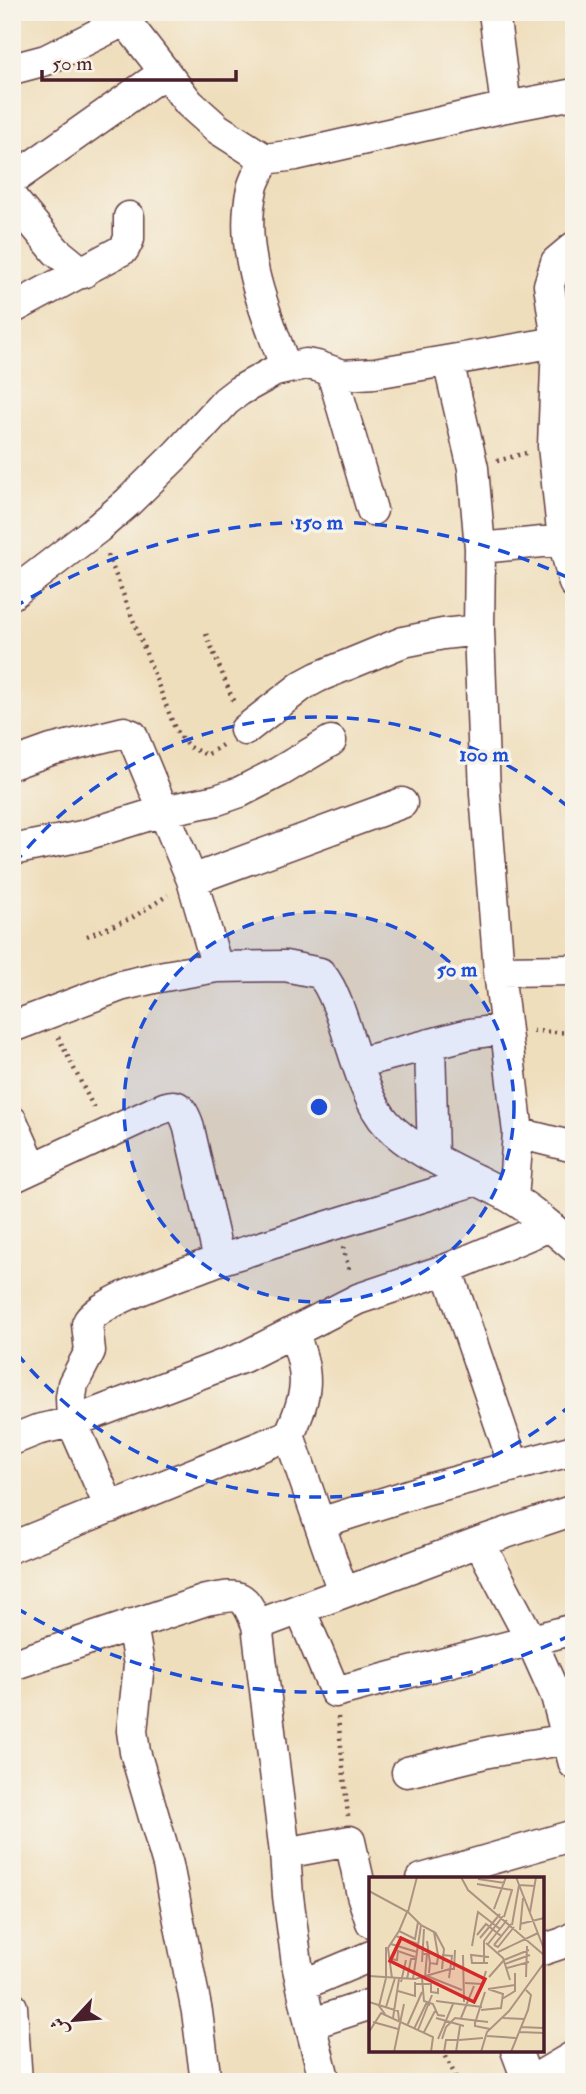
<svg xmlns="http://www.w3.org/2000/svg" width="586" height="2094" viewBox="0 0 586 2094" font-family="'IM FELL Double Pica',Amiri,serif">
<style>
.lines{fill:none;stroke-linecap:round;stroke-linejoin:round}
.minor-casing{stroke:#633c41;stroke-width:33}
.path{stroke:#633c41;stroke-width:4.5;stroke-dasharray:2 5;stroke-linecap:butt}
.minor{stroke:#fff;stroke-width:30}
.ring{fill:none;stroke:#1d4ed8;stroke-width:3.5;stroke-dasharray:12 9}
.inset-road{fill:none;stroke:#ad9282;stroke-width:2}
.view{fill:#d62828;fill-opacity:0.15;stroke:#d62828;stroke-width:3.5}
.inset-edge{fill:none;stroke:#4a1f2b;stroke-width:3.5}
.centre{fill:#1d4ed8;stroke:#f7f3e8;stroke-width:3.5}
.ring-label{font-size:21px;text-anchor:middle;font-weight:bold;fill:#1d4ed8;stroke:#f7f3e8;stroke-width:7;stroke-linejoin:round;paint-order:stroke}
</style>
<rect width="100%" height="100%" fill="#f7f3e8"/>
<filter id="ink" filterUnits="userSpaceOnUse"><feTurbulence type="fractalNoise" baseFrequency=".0143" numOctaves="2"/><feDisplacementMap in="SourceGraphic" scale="14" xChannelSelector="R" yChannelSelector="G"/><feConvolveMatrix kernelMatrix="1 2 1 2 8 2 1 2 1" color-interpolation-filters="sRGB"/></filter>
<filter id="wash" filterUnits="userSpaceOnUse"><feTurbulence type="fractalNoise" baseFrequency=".00686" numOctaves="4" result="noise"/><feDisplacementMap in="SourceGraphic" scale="28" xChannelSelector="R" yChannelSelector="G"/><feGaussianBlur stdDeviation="1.57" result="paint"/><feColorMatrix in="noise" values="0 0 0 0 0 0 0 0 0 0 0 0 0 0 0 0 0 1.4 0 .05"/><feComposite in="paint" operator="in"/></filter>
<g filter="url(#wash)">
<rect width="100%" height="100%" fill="#efdebc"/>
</g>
<g filter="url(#ink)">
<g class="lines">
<defs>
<path id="minor" d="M494 12 506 107
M12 69 46 60 122 22H126L189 103 218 129 265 159 296 155 506 107 574 94
M265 159C261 169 254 179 252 189 238 250 265 312 286 368
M12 180 165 72
M12 198 56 251 83 273
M574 247 556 262 549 285 557 342 553 446 563 540 574 583
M12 309 124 249 129 239V217
M448 361 473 468 480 548 479 630 485 794 499 971 518 1133 513 1199
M332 373 372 510
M480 548 563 540
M12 594 98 528 128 502 177 454 226 401 239 391 275 371 306 364 317 366 343 375 375 373 557 342
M245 730 303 685 318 677 403 642 443 634 479 630
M12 764 51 750 124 732 132 735 192 880 217 967
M12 850 82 836 163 811 217 800 240 792 279 772 331 741
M192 880 402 803
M499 971 574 970
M12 1027 120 986 159 977 217 967 285 966 320 973C329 983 333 994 338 1006 351 1039 364 1100 387 1124 417 1156 473 1176 511 1198 534 1211 554 1230 574 1247
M430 1044 433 1157
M358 1063 469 1034 505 1029
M12 1121 33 1168
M518 1133 574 1147
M12 1178 152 1113C173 1104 179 1100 188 1124L219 1260 477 1180
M447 1269 514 1466
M289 1435 343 1592
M12 1440 37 1430 72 1422 71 1397 73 1384 90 1351 87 1324C96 1300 193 1271 219 1260
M110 1508 72 1422 244 1357 358 1299 447 1269 550 1226
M320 1523 424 1490 574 1450
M479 1542 531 1640 556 1696 574 1764
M12 1547 289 1435C309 1394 310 1373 293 1332
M300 1609 335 1692 574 1629
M132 1624 139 1665 132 1731 135 1752 168 1865 197 2012 206 2082
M257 1625 479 1542 574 1510
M12 1665 206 1600C241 1594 243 1592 257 1625L285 1853 288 1896 297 1964 310 2024 371 2004
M407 1772 489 1752 574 1738
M285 1853 350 1841 362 1895 371 1922
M422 1879 574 1835
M542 1950 563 1943 574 1937
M302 1985 371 1956
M12 2007 17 2082
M310 2024 325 2082
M516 2050 528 2082
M530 2082 574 2056"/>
</defs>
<use href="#minor" class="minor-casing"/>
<path class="path" d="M497 461 526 453
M108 555 176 731 189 747 207 755 222 745
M206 634 235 705
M87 936 132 918 168 895
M533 1031 574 1033
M58 1037 95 1110
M343 1247 350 1273
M338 1717 348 1816
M443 2050 458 2082"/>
<use href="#minor" class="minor"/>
</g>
</g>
<circle cx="319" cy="1107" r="195" fill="#1d4ed8" fill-opacity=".12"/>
<g class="ring">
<circle cx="319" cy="1107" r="195"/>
<path d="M572 1404A390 390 0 0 1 14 1350M14 864A390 390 0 0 1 572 810"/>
<path d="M571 1635A585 585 0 0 1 13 1606M13 608A585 585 0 0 1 571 579"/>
</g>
<g transform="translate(369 1877)">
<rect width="175" height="175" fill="#efdebc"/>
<path class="inset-road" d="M92 0 99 13 175 78M147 0 175 72M109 2 136 6M108 7 143 13 135 40M0 14 39 35 52 48M125 32 137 0M38 35 30 54 46 62 49 45M39 35 48 0M161 35 167 0M108 40 109 35 131 52M151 47 175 41M143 48 150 8 166 9M151 53 154 21M66 55 75 72 73 92M108 58 117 47 132 59M27 59 49 67M111 61 131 37M58 64 61 86M117 66 134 81 141 103M22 67 48 75M119 67 138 43M125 68 129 70 145 50M125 68 142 47M103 69 108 40M129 75 169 56M54 77H58L56 100M73 78 83 79 80 101M94 78 95 125M22 82 28 83 29 74 46 80M135 83 160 73M53 85 55 52M115 86V64L134 39M119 86H103L102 78 120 80M136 87 161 78M138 91 160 85M81 92H85L86 73M60 96 61 86 68 87 69 80M0 99 46 102 81 92M58 99 93 113M120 100 135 83M157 100 158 69M23 101 19 71 30 54M53 101 55 124 64 127 69 138 76 139M38 102 42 82H46M44 102 52 48 65 55 69 78M32 105 37 83M96 106 113 107 117 94M46 107H62V115L69 116V111M119 112 146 108M29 114 46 119V105M133 122 146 114V96M67 124 113 130M0 125 29 134 30 143M17 130 26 101M112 133 132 131 134 117 119 112M16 137 10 129 17 101V70M24 141 30 102M67 141 95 149M92 141 105 109M134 141 155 142M106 143V149L121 152M107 143 116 115M4 145 29 152M38 149 53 115M152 150 174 151M45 152 57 127 61 128M49 153 63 118M0 155 12 136 64 160 62 175M55 155 66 134M150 155 175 156M118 159 147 161M69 162 84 127M73 162 77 150 86 141 119 145M90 163 114 161M25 175 35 127M75 175 77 163H88M87 175 91 149M112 175 118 155 140 134 175 86M142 175 159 133 162 118 157 113"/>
<path class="view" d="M32 61 116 102 105 125 21 84Z"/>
<rect width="175" height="175" class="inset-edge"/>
</g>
<circle cx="319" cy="1107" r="10" class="centre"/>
<g class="ring-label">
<text x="319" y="529">150 m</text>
<text x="484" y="761">100 m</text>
<text x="457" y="976">50 m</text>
</g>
<rect width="586" height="2094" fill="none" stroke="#f7f3e8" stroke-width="42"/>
<g transform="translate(74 2020) rotate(244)" stroke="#f7f3e8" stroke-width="5" paint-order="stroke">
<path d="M0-5L12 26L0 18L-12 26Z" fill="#4a1f2b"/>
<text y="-10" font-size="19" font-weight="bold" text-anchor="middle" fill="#4a1f2b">ش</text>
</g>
<path d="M42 70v10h194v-10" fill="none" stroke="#4a1f2b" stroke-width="3.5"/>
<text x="52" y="70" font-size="21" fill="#4a1f2b" stroke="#f7f3e8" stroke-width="5" paint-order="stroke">50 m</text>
</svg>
